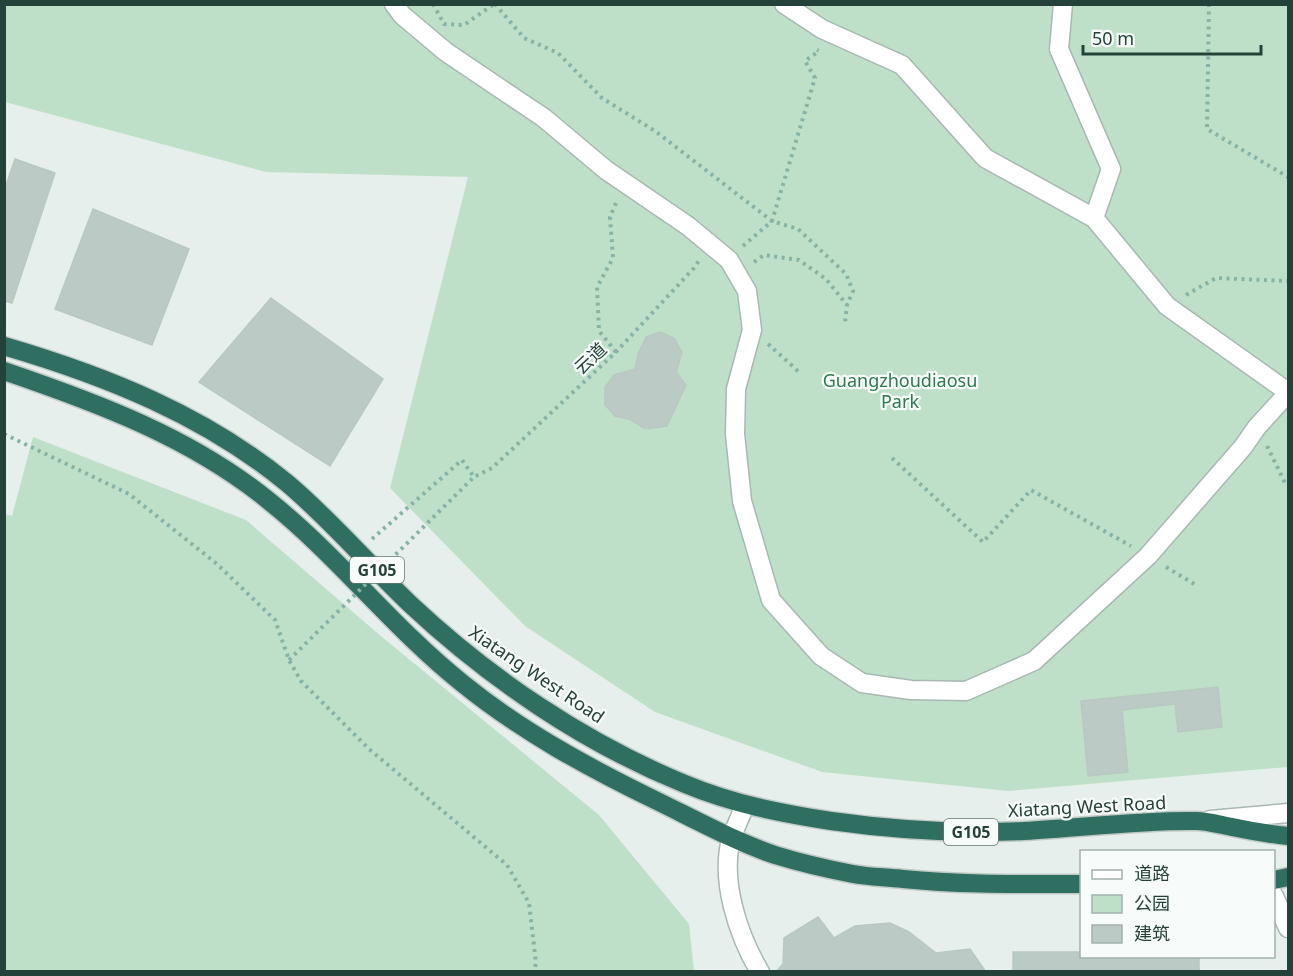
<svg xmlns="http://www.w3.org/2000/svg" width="1293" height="976" viewBox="0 0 1293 976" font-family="'Noto Sans','Noto Sans SC',sans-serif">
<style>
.green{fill:#bfe0c8}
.building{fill:#bbcac4;stroke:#b8c9c2;stroke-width:1.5}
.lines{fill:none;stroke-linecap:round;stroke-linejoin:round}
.minor-casing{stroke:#a8b8b2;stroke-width:21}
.highway-casing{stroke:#c2cac8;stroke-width:21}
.path{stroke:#86b3a5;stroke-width:4;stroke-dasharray:3 4.5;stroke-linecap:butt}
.minor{stroke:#fff;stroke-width:18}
.highway{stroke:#2f6f62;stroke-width:18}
.path-bridge{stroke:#86b3a5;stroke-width:4;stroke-dasharray:3 4.5;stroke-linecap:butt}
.labels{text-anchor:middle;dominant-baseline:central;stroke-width:4.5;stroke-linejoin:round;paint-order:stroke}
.shield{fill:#f7fbf9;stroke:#637a73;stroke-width:1.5}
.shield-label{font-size:16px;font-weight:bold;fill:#24423a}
.street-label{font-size:18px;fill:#24423a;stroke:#f7fbf9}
.park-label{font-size:18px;fill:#2d7a4b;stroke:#f7fbf9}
</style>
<rect width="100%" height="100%" fill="#e6efeb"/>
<path class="green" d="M4 5H1288V767L1008 791 822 772 655 712 525 626 390 488 468 177 266 172 5 102Z
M33 437 246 520 382 637 599 815 689 924 694 971H5V514L12 516Z"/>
<path class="building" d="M15 159 55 173 12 303 4 301V191Z
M93 209 189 249 152 345 55 309Z
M271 298 383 379 330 466 199 382Z
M660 332 674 338 682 352 676 372 686 385 667 426 646 429 629 419 615 416 605 405V387L614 375 635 369 638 354 646 337Z
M1218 687 1222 727 1178 732 1175 704 1122 710 1128 772 1088 776 1081 701Z
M818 917 834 938 855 926 890 923 909 932 936 953 970 949 986 972H776L783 964 784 938Z
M1013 952H1082V956H1199V972H1013Z"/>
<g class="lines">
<defs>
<path id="minor" d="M394 4 402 15 446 52 544 118 606 170 688 226 729 260 747 291 752 330 736 389 735 434 742 501 771 600 821 656 862 683 911 690 966 691 1034 661 1148 556 1243 447 1257 427 1288 393
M784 4 822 29 902 65 985 158 1094 218 1167 306 1288 392
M1063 4 1059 49 1111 169 1094 218
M745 805C741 815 736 826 732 836 719 879 738 935 760 972
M1210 820 1288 813
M1274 896 1288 928"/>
<path id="highway" d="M4 346C106 376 204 415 287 483 331 520 368 564 410 604 489 678 584 743 685 784 733 804 780 813 831 821 895 830 959 834 1024 831 1081 828 1139 820 1196 821 1208 821 1220 825 1232 827 1251 831 1269 834 1288 836
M4 371C98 403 192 438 269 501 338 556 393 628 462 683 521 731 589 768 657 801 696 820 734 841 775 855 801 863 827 869 853 874 869 877 886 877 903 879 962 885 1022 884 1082 884
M1274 880 1288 877"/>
</defs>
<use href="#minor" class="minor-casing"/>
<use href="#highway" class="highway-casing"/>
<path class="path" d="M433 4 444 24 464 25 494 4
M495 4 524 38 558 53 602 98 655 131 772 221 798 229 846 274 853 291 847 305
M1209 4 1207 129 1288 177
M743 246 772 221 815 78 805 61 819 51 817 50
M754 262 764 255 799 260 826 279 847 305 845 322
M1186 295 1216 278 1288 281
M768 344 799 372
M616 352 599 331 597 287 613 258 610 217 616 203
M4 434 129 494 217 564 275 620 289 660 301 681 369 749 507 865 529 903 536 963 534 972
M1267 446 1285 483
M892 458 983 542 1031 490 1131 546
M372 539 462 460 474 477 492 468 616 352 694 268 700 259
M1166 567 1196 585"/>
<use href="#minor" class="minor"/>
<use href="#highway" class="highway"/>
<path class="path-bridge" d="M289 660 474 477"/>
</g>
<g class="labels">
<g class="shield">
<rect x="350" y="557" width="54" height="26" rx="4.5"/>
<rect x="944" y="819" width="54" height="26" rx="4.5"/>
</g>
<g class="shield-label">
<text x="377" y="570">G105</text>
<text x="971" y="832">G105</text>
</g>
<g class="street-label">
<text transform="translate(590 358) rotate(-43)">云道</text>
<text transform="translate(537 674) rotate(34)">Xiatang West Road</text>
<text transform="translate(1087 806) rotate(-3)">Xiatang West Road</text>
</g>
<g class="park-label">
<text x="900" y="380">Guangzhoudiaosu<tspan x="900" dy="21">Park</tspan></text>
</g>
</g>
<rect width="1293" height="976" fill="none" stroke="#24423a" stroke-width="12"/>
<rect x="1080" y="850" width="195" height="108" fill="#f7fbf9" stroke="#a3b1ad" stroke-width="1.5"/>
<rect x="1092" y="870" width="30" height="9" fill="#ffffff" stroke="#a3b1ad" stroke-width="1.5"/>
<text x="1134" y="880" font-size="18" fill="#24423a">道路</text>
<rect x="1092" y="895" width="30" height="18" fill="#bfe0c8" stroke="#a3b1ad" stroke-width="1.5"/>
<text x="1134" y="910" font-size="18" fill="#24423a">公园</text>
<rect x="1092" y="925" width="30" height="18" fill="#bbcac4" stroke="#a3b1ad" stroke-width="1.5"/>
<text x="1134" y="940" font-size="18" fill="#24423a">建筑</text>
<path d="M1083 45v9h178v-9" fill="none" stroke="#24423a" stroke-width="3"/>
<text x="1092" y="45" font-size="18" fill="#24423a" stroke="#f7fbf9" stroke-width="4.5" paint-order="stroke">50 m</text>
</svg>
